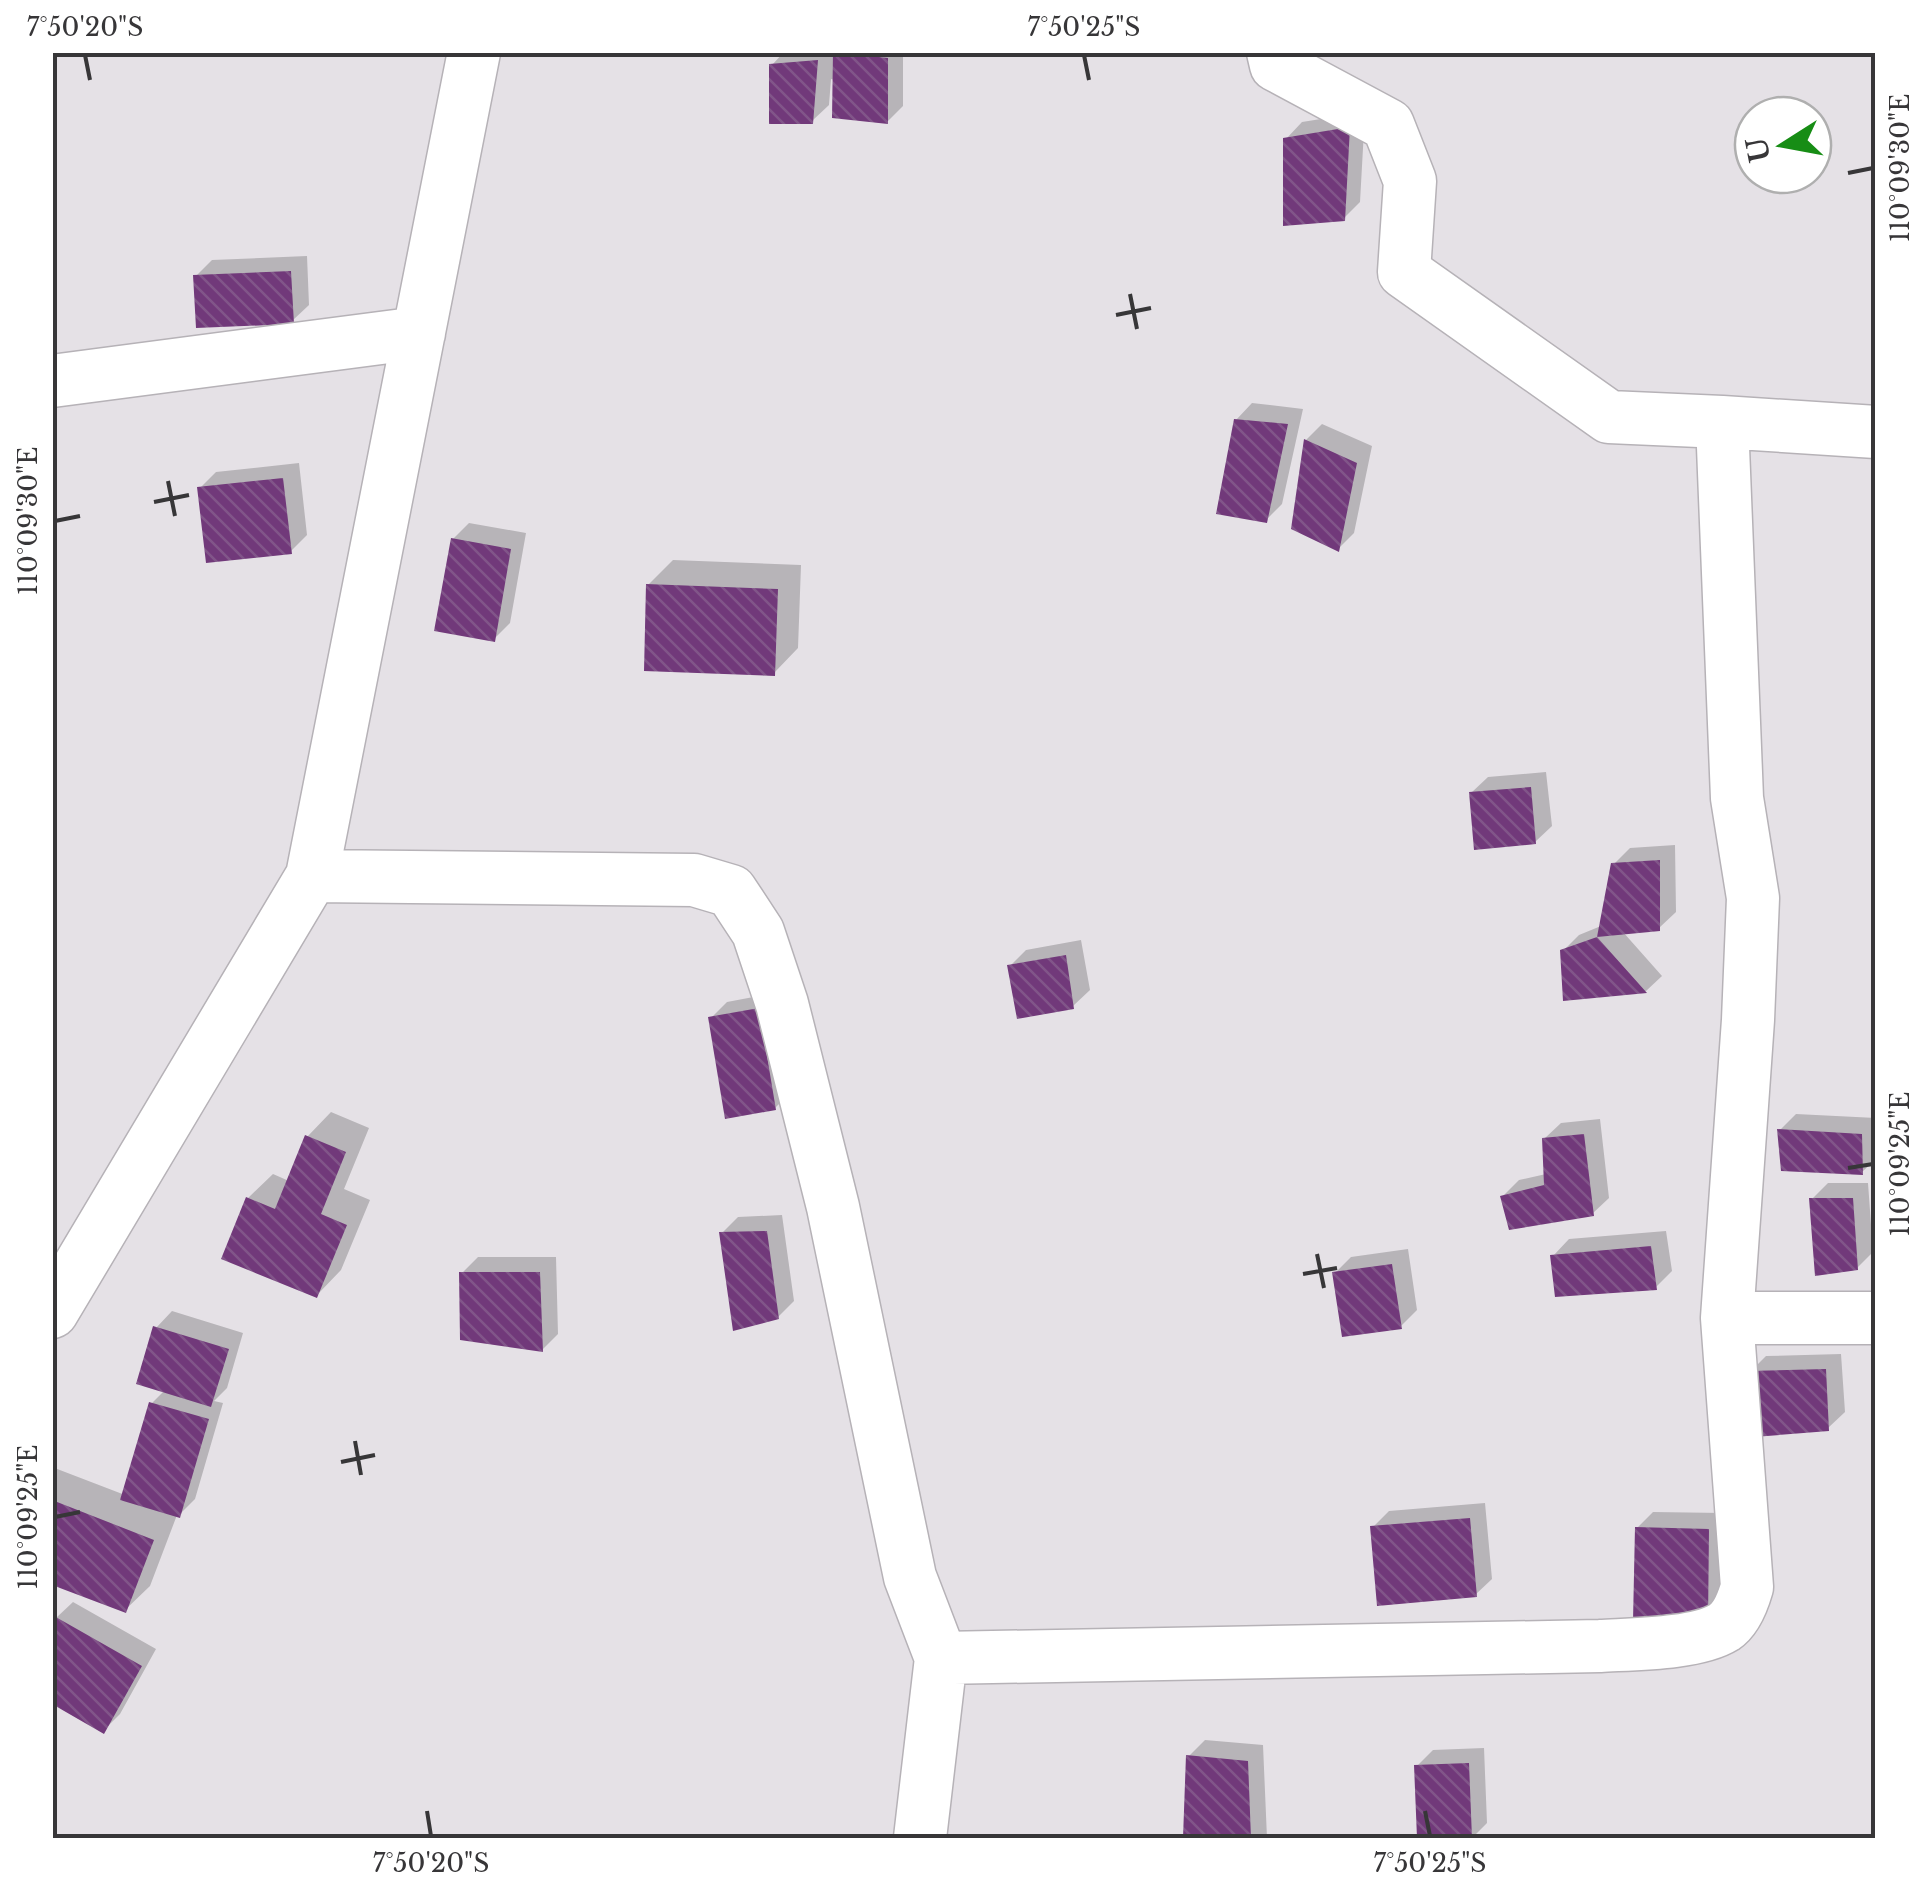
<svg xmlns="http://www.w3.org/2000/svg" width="1928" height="1891" viewBox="0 0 1928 1891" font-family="'Libre Baskerville',serif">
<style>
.shadow{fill:#0003}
.building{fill:url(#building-back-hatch)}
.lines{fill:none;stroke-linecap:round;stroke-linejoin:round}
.minor-casing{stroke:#b6b2b7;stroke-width:55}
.minor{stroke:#fff;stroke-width:52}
.ticks{fill:none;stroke:#373638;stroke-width:4}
.neatline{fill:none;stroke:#373638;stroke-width:4}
.ticks-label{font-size:25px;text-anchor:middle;fill:#373638}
</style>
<defs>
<pattern id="building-back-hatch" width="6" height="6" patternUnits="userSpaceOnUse" patternTransform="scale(2.5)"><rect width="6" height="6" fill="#71397a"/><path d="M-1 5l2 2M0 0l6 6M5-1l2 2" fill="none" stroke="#815589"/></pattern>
</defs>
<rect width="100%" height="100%" fill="#e5e1e6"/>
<path class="shadow" d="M784 52H833V55L835 52H903V106L887 122 835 80 831 79 829 105 812 121 772 65Z
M1365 112 1360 202 1344 218 1286 139 1302 122Z
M307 256 309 305 292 321 196 276 212 260Z
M1252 403 1303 409 1282 504 1266 520 1236 420Z
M1322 424 1372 446 1354 533 1338 549 1294 528 1306 440Z
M299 463 307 535 291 551 200 488 216 472Z
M469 523 526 533 510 623 494 639 453 539Z
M673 560 801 565 798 648 774 673 648 585Z
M1546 772 1552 826 1535 842 1471 793 1488 777Z
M1675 845 1676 912 1659 928 1623 932 1662 976 1646 991 1566 998 1563 951 1579 935 1601 926 1614 864 1630 848Z
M1081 940 1090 990 1073 1006 1010 966 1026 950Z
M775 993 791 1092 775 1108 711 1018 727 1002Z
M331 1112 369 1128 344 1189 370 1200 341 1270 317 1295 248 1198 273 1174 289 1181 307 1137Z
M1796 1114 1876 1118V1159L1862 1172 1780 1130Z
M1600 1119 1609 1198 1592 1214 1503 1196 1519 1180 1546 1174 1544 1139 1561 1123Z
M1828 1183H1868L1873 1252 1857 1268 1812 1199Z
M782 1215 794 1301 778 1317 722 1233 738 1217Z
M1666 1231 1672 1271 1656 1287 1553 1256 1569 1239Z
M1408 1249 1417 1310 1401 1326 1335 1273 1351 1257Z
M478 1257H556L558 1334 542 1350 462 1273Z
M172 1311 243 1333 227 1388 214 1401 223 1403 195 1499 179 1515H177L150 1586 125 1610 52 1582V1467L125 1495 152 1403 165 1390 156 1328Z
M1841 1354 1845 1412 1828 1428 1750 1372 1766 1356Z
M1485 1503 1492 1579 1475 1595 1373 1527 1389 1511Z
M1653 1512 1724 1513V1603L1707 1619 1637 1528Z
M73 1602 156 1649 120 1714 103 1731 56 1618Z
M1205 1740 1263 1745 1267 1838H1186L1189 1756Z
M1484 1748 1487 1823 1472 1838H1420L1417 1766 1433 1750Z"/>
<path class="building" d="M833 52 888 58V124L832 118Z
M818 60 813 124H769V64Z
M1350 127 1345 221 1283 226V138Z
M291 271 294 324 196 328 193 275Z
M1234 419 1288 424 1267 523 1216 514Z
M1304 439 1357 463 1339 552 1291 529Z
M283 478 292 554 206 563 197 487Z
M451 538 511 549 495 642 434 631Z
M646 584 778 589 775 676 644 671Z
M1531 787 1536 844 1474 850 1469 792Z
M1660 860V931L1597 937 1647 993 1563 1001 1560 950 1597 937 1611 863Z
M1066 955 1074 1009 1017 1019 1007 965Z
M759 1008 776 1110 725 1119 708 1017Z
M1777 1129 1862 1134 1863 1175 1781 1171Z
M1584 1134 1594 1216 1509 1230 1500 1196 1544 1185 1542 1138Z
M305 1135 346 1152 321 1214 347 1225 317 1298 221 1259 246 1197 275 1209Z
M1809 1198H1853L1858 1270 1815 1276Z
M767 1231 779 1319 733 1331 719 1232Z
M1651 1246 1657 1290 1555 1297 1550 1255Z
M1392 1264 1402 1329 1342 1337 1332 1272Z
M459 1272H540L543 1352 460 1340Z
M153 1326 229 1349 211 1407 136 1384Z
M1826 1369 1829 1431 1754 1437 1747 1371Z
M149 1402 209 1419 180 1518 120 1500Z
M52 1500 154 1540 126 1613 52 1585Z
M1470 1518 1477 1597 1377 1606 1370 1526Z
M1635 1527 1709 1529 1708 1622 1633 1621Z
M54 1616 142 1666 104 1734 52 1704V1620Z
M1186 1755 1248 1761 1251 1838H1183Z
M1469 1763 1472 1838H1417L1414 1765Z"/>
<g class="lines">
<defs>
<path id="minor" d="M1273 52 1276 65 1388 125 1410 181 1404 272 1609 417 1722 422
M52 381 419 333
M312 876 694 880 731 891 758 932 782 1004 833 1207 910 1577 941 1658 1600 1646C1633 1644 1697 1644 1724 1627 1736 1619 1743 1601 1747 1587L1727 1318H1876
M52 1312 312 876 474 52
M1727 1318 1748 1020 1753 898 1737 798 1722 422 1876 432
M920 1838 941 1658"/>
</defs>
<use href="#minor" class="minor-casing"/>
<use href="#minor" class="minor"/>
</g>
<path class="ticks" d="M85 55 90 80M1084 55 1089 80M1848 173 1873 168M1130 294 1137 329M1116 315 1151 308M168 481 175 516M154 502 189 495M55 521 80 516M1848 1168 1873 1164M1317 1254 1324 1288M1303 1274 1337 1268M355 1441 361 1475M341 1462 375 1455M55 1517 80 1512M427 1811 431 1836M1425 1811 1430 1836"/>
<rect width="1928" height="1891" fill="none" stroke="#ffffff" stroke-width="110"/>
<g transform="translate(1783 145) rotate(259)"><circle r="48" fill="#ffffff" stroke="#afafaf" stroke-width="2.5"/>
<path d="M0-8L18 38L0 25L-18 38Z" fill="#178d15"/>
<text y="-15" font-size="28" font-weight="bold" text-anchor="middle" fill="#373638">U</text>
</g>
<rect x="55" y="55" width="1818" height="1781" class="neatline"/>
<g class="ticks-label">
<text x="85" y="36">7°50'20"S</text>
<text x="1084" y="36">7°50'25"S</text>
<text transform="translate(1900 168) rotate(-90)" y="9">110°09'30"E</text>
<text transform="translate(28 521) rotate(-90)" y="9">110°09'30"E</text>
<text transform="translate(1900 1164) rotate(-90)" y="9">110°09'25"E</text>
<text transform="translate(28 1517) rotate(-90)" y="9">110°09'25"E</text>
<text x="431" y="1872">7°50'20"S</text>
<text x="1430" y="1872">7°50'25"S</text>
</g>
</svg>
